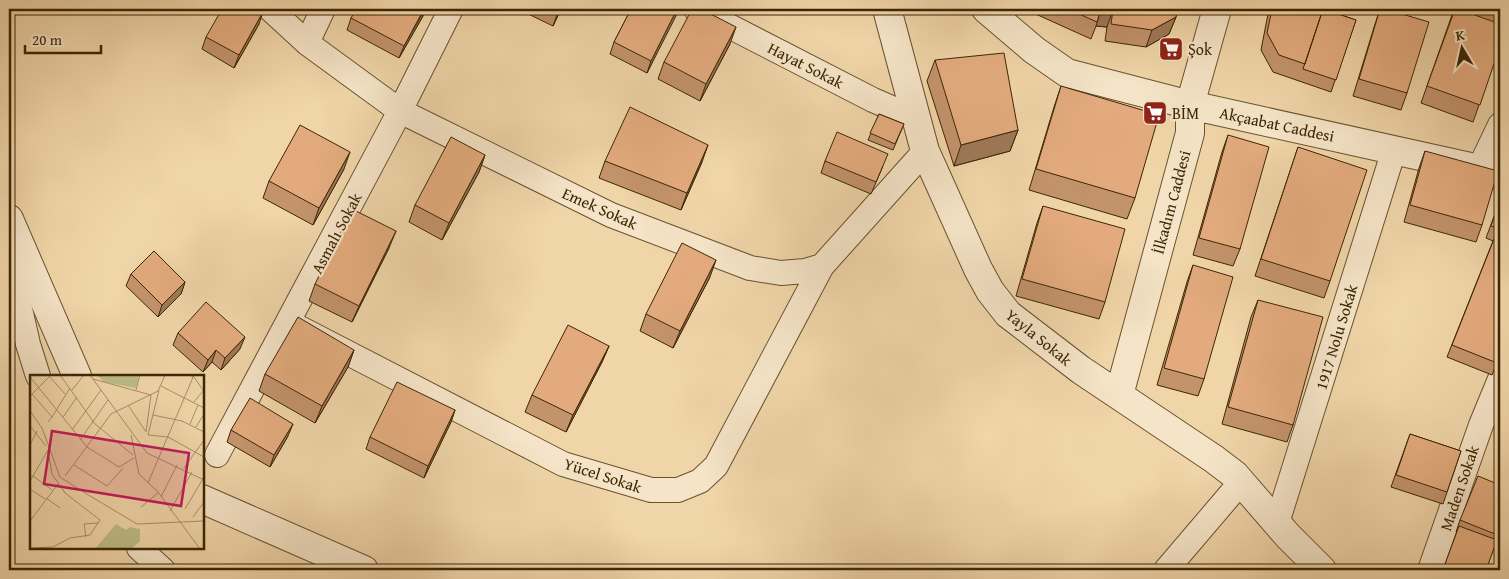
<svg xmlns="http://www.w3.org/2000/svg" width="1509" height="579" viewBox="0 0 1509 579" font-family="'Gentium Book Plus',serif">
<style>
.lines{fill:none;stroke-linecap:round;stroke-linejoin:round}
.minor-casing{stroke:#69522e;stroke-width:26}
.tertiary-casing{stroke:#69522e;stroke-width:30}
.minor{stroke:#f5e4c7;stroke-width:24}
.tertiary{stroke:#f5e4c7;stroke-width:28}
.wall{fill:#c3936c;stroke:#3c2605}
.shaded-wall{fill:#9f7858;stroke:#3c2605}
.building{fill:#e3ab7d;stroke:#3c2605}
.labels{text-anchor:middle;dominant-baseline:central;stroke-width:4.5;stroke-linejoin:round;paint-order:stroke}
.poi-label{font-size:16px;fill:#3c2605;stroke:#f5e4c7;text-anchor:start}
.street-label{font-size:16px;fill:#3c2605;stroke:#f5e4c7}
.inset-road{fill:none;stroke:#a88f67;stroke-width:1}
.view{fill:#c2185b;fill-opacity:0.15;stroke:#c2185b;stroke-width:2.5}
.inset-edge{fill:none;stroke:#3c2605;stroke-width:2.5}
</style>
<rect width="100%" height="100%" fill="#f0d5a9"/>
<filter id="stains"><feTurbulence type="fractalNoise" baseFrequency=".004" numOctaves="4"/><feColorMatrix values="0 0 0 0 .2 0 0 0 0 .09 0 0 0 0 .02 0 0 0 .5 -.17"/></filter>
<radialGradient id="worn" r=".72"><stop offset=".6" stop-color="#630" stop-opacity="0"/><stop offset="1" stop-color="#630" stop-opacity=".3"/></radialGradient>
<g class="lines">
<defs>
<path id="minor" d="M270 9 307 43 400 111 611 215 750 268 781 273 805 271 822 266 925 151
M696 9 873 100 917 119
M307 43 323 9
M1479 169 1500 125
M9 267 13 278 28 344 38 376
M288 322 563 464 651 490H678L700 481 716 466 822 266
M217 455 400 111 451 9
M1277 523 1394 150
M139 548 163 570
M1166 570 1241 482
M1430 570 1481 425 1500 379"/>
<path id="tertiary" d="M887 9 925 151 978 269 990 291 1008 314 1081 370 1214 459 1235 475 1288 536 1322 570
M986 9 1034 50 1067 73 1190 105 1479 169 1500 175
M9 219 77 376
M1119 395 1190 133V105L1217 9
M202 499 364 570"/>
</defs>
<use href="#minor" class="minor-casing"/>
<use href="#tertiary" class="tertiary-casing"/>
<use href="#minor" class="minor"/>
<use href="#tertiary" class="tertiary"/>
</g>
<path class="wall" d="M427 9 399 58 347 30 351 18Z
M518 9H561L553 26Z
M631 9H678L647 73 610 54 614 42Z
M1029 9H1177L1176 17 1169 34 1146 47 1105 41 1107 27 1096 26 1091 39 1029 11Z
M1269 9H1323L1356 20 1331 92 1273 72 1261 50Z
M1380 9 1407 93 1401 110 1353 96 1375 24Z
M1444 9H1500V46L1473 122 1421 103 1453 12Z
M259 24 234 68 202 49 206 37Z
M730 44 700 101 658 79 664 62Z
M935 60 1018 130 1010 151 954 166 927 81Z
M1061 86 1135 198 1127 219 1029 190 1054 107Z
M879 114 904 124 893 150 868 140Z
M1228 135 1240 249 1233 266 1193 255 1222 152Z
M1298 147 1330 281 1324 298 1255 276Z
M1425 151 1482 225 1476 242 1404 222 1419 168Z
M485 155 479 172 442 240 409 222 415 205Z
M605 161 702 162 681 210 599 178Z
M825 161 883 166 871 194 821 173Z
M344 169 313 225 263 198 269 181Z
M1500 200V355L1492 375 1447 357 1493 241 1486 238Z
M1043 206 1105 302 1099 319 1016 296 1037 223Z
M389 248 352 322 309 301 315 284Z
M1193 265 1204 379 1198 396 1157 385 1187 282Z
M131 274 185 282 181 294 158 317 126 286Z
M710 277 673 348 640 331 646 314Z
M1258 300 1293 425 1287 442 1222 424 1251 317Z
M178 333 240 349 221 370 212 362 203 372 173 345Z
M609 346 602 362 566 432 525 412 532 395Z
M354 350 348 367 315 423 259 391 265 374Z
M455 410 451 422 424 478 366 449 370 437Z
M231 430 288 436 270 467 227 442Z
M1410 434 1461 451 1443 504 1391 487Z
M1500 485V537L1496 548 1494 547 1486 570H1443L1457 532H1456L1460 520Z"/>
<path class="shaded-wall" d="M425 9H427L399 58 404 46Z
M559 9H561L553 26Z
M677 9H678L677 14 647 73 651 61Z
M1101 9 1113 10 1107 27 1096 26Z
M263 12 259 24 234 68 239 55Z
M1176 17 1169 34 1146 47 1152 30Z
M736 27 730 44 700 101 706 84Z
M1018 130 1010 151 954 166 961 145Z
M708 145 702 162 681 210 687 193Z
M350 152 344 169 313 225 319 208Z
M485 155 479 172 442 240 449 223Z
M396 231 389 248 352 322 359 306Z
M716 260 710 277 673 348 680 331Z
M185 282 181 294 158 317 162 305Z
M245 337 240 349 221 370 225 358Z
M609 346 602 362 566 432 573 415Z
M216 350 212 362 203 372 208 360Z
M354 350 348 367 315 423 322 406Z
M455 410 451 422 424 478 428 466Z
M293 424 288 436 270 467 274 455Z"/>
<path class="building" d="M222 9H258L263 12 239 55 206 37Z
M356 9H424L404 46 351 18Z
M631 9H677L651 61 614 42Z
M692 9H701L736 27 706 84 664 62Z
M1068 9H1177L1176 17 1152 30 1111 24 1113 10 1101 9 1097 22Z
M1272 9H1323L1305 64 1279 55 1267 33Z
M1323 9 1356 20 1336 80 1303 69Z
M1380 9H1385L1429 22 1407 93 1359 79Z
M1455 9H1458L1500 24V46L1480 105 1427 86Z
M1004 53 1018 130 961 145 935 60Z
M1061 86 1159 115 1135 198 1036 169Z
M630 107 708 145 687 193 605 161Z
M879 114 904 124 895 144 870 133Z
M300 125 350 152 319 208 269 181Z
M837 132 888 154 876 182 825 161Z
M1228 135 1269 147 1240 249 1199 238Z
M451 137 485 155 449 223 415 205Z
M1298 147 1367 170 1330 281 1261 259Z
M1425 151 1498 171 1482 225 1410 205Z
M1500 200V229L1491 226Z
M1043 206 1125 229 1105 302 1022 279Z
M352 209 396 231 359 306 315 284Z
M1496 234 1500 236V354L1497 363 1452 345Z
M682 243 716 260 680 331 646 314Z
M154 251 185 282 162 305 131 274Z
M1193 265 1233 277 1204 379 1164 368Z
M1258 300 1323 317 1293 425 1228 407Z
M206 302 245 337 225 358 216 350 208 360 178 333Z
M298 317 354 350 322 406 265 374Z
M568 325 609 346 573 415 532 395Z
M397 382 455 410 428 466 370 437Z
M250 398 293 424 274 455 231 430Z
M1410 434 1461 451 1447 492 1396 475Z
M1478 476 1500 485V536L1460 520Z
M1459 526 1497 540 1486 570H1462L1445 564Z"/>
<defs>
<symbol id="supermarket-square" viewBox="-11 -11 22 22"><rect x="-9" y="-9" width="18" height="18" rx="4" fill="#8f2418" stroke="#f5e4c7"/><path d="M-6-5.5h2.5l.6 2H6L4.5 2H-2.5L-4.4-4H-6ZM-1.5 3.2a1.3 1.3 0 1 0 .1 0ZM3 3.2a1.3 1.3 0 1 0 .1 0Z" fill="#fff"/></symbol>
</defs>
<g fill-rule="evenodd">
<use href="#supermarket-square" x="1157" y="35" width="28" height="28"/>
<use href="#supermarket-square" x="1141" y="99" width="28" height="28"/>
</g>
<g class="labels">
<g class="poi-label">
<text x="1188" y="49">Şok</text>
<text x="1172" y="113">BİM</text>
</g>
<g class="street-label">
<text transform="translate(806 65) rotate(27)">Hayat Sokak</text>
<text transform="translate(1277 124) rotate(12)">Akçaabat Caddesi</text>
<text transform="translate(1171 202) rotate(-75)">İlkadım Caddesi</text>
<text transform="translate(600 208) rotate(24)">Emek Sokak</text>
<text transform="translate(336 233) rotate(-62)">Asmalı Sokak</text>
<text transform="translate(1039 337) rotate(39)">Yayla Sokak</text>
<text transform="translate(1336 337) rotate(-73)">1917 Nolu Sokak</text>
<text transform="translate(603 475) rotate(18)">Yücel Sokak</text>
<text transform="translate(1459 488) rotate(-71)">Maden Sokak</text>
</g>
</g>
<g transform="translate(30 375)">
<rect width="174" height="174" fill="#f0d5a9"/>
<path d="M67 0H109L106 13 74 7ZM86 149 96 155 100 152 110 154V166L101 174H65Z" fill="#bdbc86"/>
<path class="inset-road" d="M30 0 65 49 103 80M60 0 117 78 174 105M159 0 164 2 173 15M19 1 35 19M0 2 57 72 89 92 104 83M63 4 121 20 116 57 98 30M131 11 174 33M42 15 54 0M106 15 110 0M129 15 118 60 138 62 174 82M2 19 22 42 18 47M0 21 21 0M163 28 174 15M0 36 12 53 30 102 60 121 107 149 174 146M123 40 152 46 174 57M22 42 40 13M33 42 47 22M160 49 168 30M0 51 16 71M166 52 174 39M42 55 71 15M101 60 109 99 128 117 170 174M50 65 78 25M0 70 7 56M44 90 77 111 93 93M154 93 174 65M3 101 22 115M35 101 81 39 128 16 135 0M0 106 18 75M118 108 164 0M0 114 15 124M131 122 147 90M16 123 30 133M111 132 128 118M155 134 174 102M140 136 162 97M163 142 174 127M0 146 28 109M56 162 54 149 68 148M0 173 23 172 40 163 60 160 70 145 35 118 22 99 19 81"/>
<path class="view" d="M22 56 159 78 151 131 14 109Z"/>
<rect width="174" height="174" class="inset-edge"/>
</g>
<rect width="1509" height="579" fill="none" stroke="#f0d5a9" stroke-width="30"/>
<rect x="10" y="10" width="1489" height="559" fill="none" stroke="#3c2605" stroke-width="2.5"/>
<rect x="15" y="15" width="1479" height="549" fill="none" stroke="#3c2605"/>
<g transform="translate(1462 48) rotate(351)" stroke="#f5e4c7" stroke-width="4" paint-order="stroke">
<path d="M0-4L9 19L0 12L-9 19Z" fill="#3c2605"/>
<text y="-8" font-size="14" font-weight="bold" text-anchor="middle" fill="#3c2605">K</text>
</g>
<path d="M25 45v8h76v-8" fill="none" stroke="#3c2605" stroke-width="2.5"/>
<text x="32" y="45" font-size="15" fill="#3c2605" stroke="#f5e4c7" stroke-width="4" paint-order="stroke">20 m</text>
<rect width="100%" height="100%" filter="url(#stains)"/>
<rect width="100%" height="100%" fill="url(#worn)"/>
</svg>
